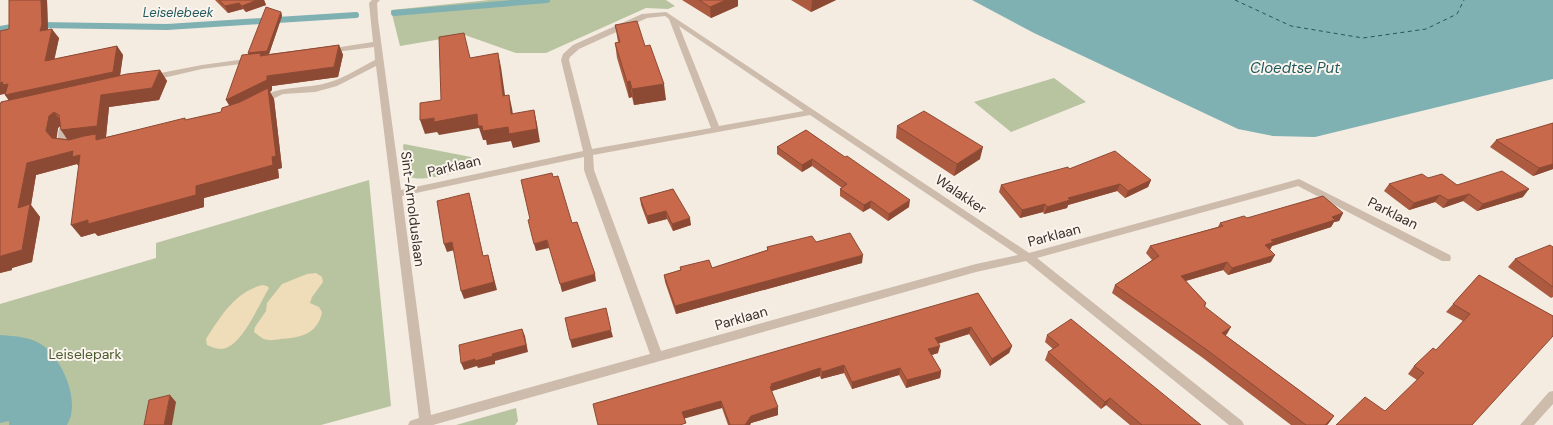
<svg xmlns="http://www.w3.org/2000/svg" width="1553" height="425" viewBox="0 0 1553 425" font-family="'DM Sans',sans-serif">
<style>
.green{fill:#b8c4a0}
.sand{fill:#efdcb8}
.water{fill:#7fb0b2}
.lines{fill:none;stroke-linecap:round;stroke-linejoin:round}
.stream{stroke:#7fb0b2;stroke-width:6}
.ferry{stroke:#1f5a5e;stroke-width:1;stroke-dasharray:4 3.5;stroke-linecap:butt}
.minor{fill:#cdbbac;fill-rule:evenodd}
.wall{fill:#ac5a40;fill-rule:evenodd}
.shaded-wall{fill:#8c4a34}
.building{fill:#c8694b;stroke:#8c4a34}
.labels{text-anchor:middle;dominant-baseline:central;stroke-width:4;stroke-linejoin:round;paint-order:stroke}
.far-water-label{font-size:13px;font-style:italic;fill:#1f5a5e;stroke:#fbf5ee}
.street-label{font-size:14px;fill:#3b302b;stroke:#fbf5ee}
.park-label{font-size:14px;fill:#4a5a2e;stroke:#fbf5ee}
.water-label{font-size:15px;font-style:italic;fill:#1f5a5e;stroke:#fbf5ee}
</style>
<rect width="100%" height="100%" fill="#f4ebe1"/>
<path class="green" d="M489 0H666L675 6 668 9 646 8 546 53H516L465 35 400 46 391 10Z
M1054 78 1086 102 1011 132 974 102Z
M404 144 471 157C476 163 470 169 463 171 451 173 414 185 406 174L403 146Z
M369 180 391 406 321 425H0V304L156 258V243Z
M516 408 518 421 515 425H456Z"/>
<path class="sand" d="M316 273 322 277 323 282 312 297 310 303 319 307 322 312C318 334 300 338 280 339 276 340 268 341 264 339 261 338 257 334 254 332L255 327 266 311 267 303 282 284 307 274Z
M262 285 267 286 269 288C260 303 244 340 228 347 221 351 214 348 207 345L206 339C221 316 234 293 262 285Z"/>
<path class="water" d="M972 0H1553V79L1315 137 1273 136 1238 129 1034 33Z
M0 335C15 336 33 337 45 347 63 362 81 402 67 425H9V421L0 423Z"/>
<g class="lines">
<path class="stream" d="M394 13 547 0
M39 25 167 27 356 15
M0 29 17 26"/>
<path class="ferry" d="M1235 0 1291 26 1363 38 1426 29 1457 14 1464 0"/>
<path class="minor" d="M372 0H380L377 3 378 19 401 190 583 151 561 60 563 54 573 45 642 14 666 12 1029 253 1299 179 1450 255 1451 258 1450 261H1442L1298 186 1037 258 1242 421 1244 425H1229L1026 261 976 272 433 425H408L410 421 419 418 376 66 337 86 315 92 283 94 260 105 256 102C272 84 308 90 330 82 346 77 361 67 375 60L374 47 328 53 324 51 328 49 373 42 369 3ZM665 16 669 19 711 128 592 149 569 60 570 57 579 49 647 18ZM679 26 804 111 719 126ZM810 115 1018 255 976 264 661 351 594 170 593 155ZM584 157V170L650 354 431 415 402 196Z
M253 58H256V62L202 69 150 81 146 78 150 75 202 65Z
M63 125 67 128V143L73 147 71 149H62L57 143 59 128Z
M1553 391V404L1534 425H1520L1549 392Z"/>
</g>
<path class="wall" d="M47 0 48 30 59 38 54 59 117 46 123 55 120 76 160 70 167 81 159 100 109 107 106 137 187 120 221 112 230 106 226 100 249 54 248 53 281 12 282 16 269 54 339 45 343 55 338 77 272 86V90L270 92 274 99 282 168 278 169 279 178 204 198V207L98 236 95 233 81 237 79 167 77 164 36 175 31 205 40 217 32 262 12 268V270L0 273V106L9 101 5 93 9 29ZM60 126 67 139 56 138 58 128Z
M215 0H264L266 5 246 12 243 9 228 13Z
M682 0H738V6L711 18Z
M791 0H836L811 12Z
M615 25 645 46 666 100 634 105 632 97 629 98 617 58 615 43 618 42Z
M1553 123V169L1533 176 1490 147 1496 140Z
M897 126 980 159 954 176 896 138Z
M806 130 909 207 888 221 870 208 863 212 840 196V189L842 188 812 166 802 172 777 154V147Z
M1069 169 1151 180 1148 187 1125 198 1117 191 1068 205 1067 208 1044 214 1043 212 1020 218 999 192 1001 185Z
M1428 178 1457 185 1523 197 1477 211 1463 201 1443 208 1435 202 1409 210 1384 191 1389 184Z
M673 189 691 225 673 231 667 219 648 224 641 205 640 198Z
M1343 213 1339 221 1334 222 1331 227 1272 246 1270 250 1271 262 1228 275 1223 270 1186 281 1206 303 1205 307 1227 334 1225 335 1334 416 1327 425H1291L1203 358 1112 293 1115 285 1152 260 1146 253 1150 246 1218 227 1220 223 1247 218Z
M816 242 862 263 676 314 665 282 664 275 680 270V267L712 268 767 250V247Z
M1553 247V297L1551 298 1508 267 1515 259Z
M1479 275 1553 316 1385 411 1417 380 1408 374 1414 366 1436 350 1463 321 1446 312Z
M978 293 1012 346 1009 353 990 366 969 334 938 344V353L931 355 941 371 940 378 906 388 899 375 852 389 844 373 821 379 820 376 772 391 778 415 751 423 750 425H728L722 408 598 425Z
M1047 335 1201 425H1130L1106 405 1101 409 1045 360 1048 352 1053 349 1045 342Z"/>
<path class="shaded-wall" d="M41 0H47L48 33 40 31Z
M257 0H264L266 5 246 12 242 6Z
M726 0H738V6L711 18 710 7Z
M812 0H836L811 12Z
M239 3 243 9 228 13 225 6Z
M281 12 282 16 269 54 250 57 248 53Z
M52 29 59 38 52 71 45 61Z
M339 45 343 55 338 77 272 86V90L270 92 274 99 282 168 278 169 279 178 204 198V207L98 236 95 233 81 237 71 225 196 186 232 110 226 100 267 76Z
M117 46 123 55 119 82 12 105 5 95 8 93 0 95V83Z
M498 53 501 67 507 109 503 96Z
M160 70 167 81 159 100 109 107 105 146 69 142 61 130 101 95Z
M630 81 632 97 629 98 627 82Z
M664 84 666 100 634 105 632 89Z
M509 95 512 108 515 128 511 114Z
M534 110 537 124 540 142 513 148 511 141 487 145 486 140H483L479 128 439 135 437 132 425 134 420 120 434 118 477 114 481 126Z
M54 112 63 124 58 128 56 143 46 131 49 116Z
M983 147 980 159 954 176 957 164Z
M73 151 80 155 81 169 77 164 36 175 31 205 40 217 32 262 12 268V270L0 273V258L18 208 27 163Z
M812 159V166L802 172V165Z
M1553 164V169L1533 176 1539 168Z
M1151 180 1148 187 1125 198 1128 191Z
M1120 184 1117 191 1068 205 1067 208 1044 214 1047 207 1068 198Z
M1529 189 1523 197 1477 211 1483 204Z
M469 193 471 200 485 264 483 256Z
M1469 194 1463 201 1443 208 1448 200Z
M1440 195 1435 202 1409 210 1414 203Z
M910 200 909 207 888 221 889 214Z
M871 201 870 208 863 212 864 205Z
M1045 204 1043 212 1020 218 1022 210Z
M666 211 667 219 648 224 647 216Z
M1343 213 1339 221 1334 222 1331 227 1272 246 1269 250 1265 245 1271 240 1332 217Z
M690 218 691 225 673 231 672 224Z
M547 240 549 248 536 251 534 244Z
M452 242 455 250 447 252 444 244Z
M488 255 490 263 497 290 464 299 461 291Z
M863 255 862 263 676 314 675 306Z
M1275 255 1271 262 1228 275 1232 268Z
M1227 262 1223 270 1178 283 1181 276Z
M595 274 596 281 562 292 560 284Z
M971 327 969 334 933 345 935 338Z
M1231 327 1227 334 1218 341 1222 333Z
M522 329 525 336 528 352 495 361V364L478 368 477 366 464 370 461 363 492 354Z
M611 330 613 337 572 348 570 340Z
M940 346 938 353 926 357 928 349Z
M1012 346 1009 353 990 366 992 359Z
M844 365V373L821 379 822 372Z
M820 368V376L772 391 770 387 771 384Z
M900 368 899 375 852 389V382Z
M941 371 940 378 906 388 907 380Z
M170 395 176 402 172 425H164Z
M1110 398 1106 405 1101 409 1105 402Z
M721 401 722 408 683 419 682 412Z
M778 407V415L751 423 750 425H745L751 416Z
M1334 416 1329 423 1327 425H1325Z"/>
<path class="building" d="M9 0H41L42 24 40 31 52 29 45 61 117 46 113 72 5 95 8 84 2 85 3 82 0 83V31L9 29Z
M219 0H257L242 6 239 3 225 6Z
M699 0H726L710 7Z
M266 7 281 12 267 51 248 53Z
M637 21 645 46 650 45 664 84 632 89 630 81 627 82 615 43 620 42 615 25Z
M464 33 470 58 498 53 503 96 509 95 511 114 534 110 537 129 509 134 508 127 483 131 482 126H478L477 114 434 122V118L420 120V103L441 100 439 37Z
M339 45 334 67 267 76V80L226 100 242 55 261 53 260 56Z
M160 70 152 88 101 95 97 126 61 130 59 115 54 112 49 116 46 131 52 138 69 140 84 136 96 134V140L185 118V120L221 112 222 108 240 102 268 88 276 156 272 157 273 165 196 186V195L88 224V220L71 225 80 155 72 157 73 151 27 163 18 208 30 204 22 250 1 256 0 258V106L1 102 127 74Z
M924 111 983 147 957 164 897 126Z
M1553 123V164L1539 168 1496 140Z
M806 130 845 157 847 156 910 200 889 214 871 201 864 205 840 189 847 184 812 159 802 165 777 147Z
M1115 151 1151 180 1128 191 1120 184 1068 198 1070 200 1047 207 1045 204 1022 210 1001 185 1068 167 1069 169Z
M1502 171 1529 189 1483 204 1469 194 1448 200 1440 195 1414 203 1389 184 1422 174 1428 178 1442 174 1457 185Z
M552 173 553 177 558 176 572 223 577 222 595 274 560 284 547 240 534 244 528 220 530 219 521 180Z
M673 189 690 218 672 224 666 211 647 216 640 198Z
M469 193 483 256 488 255 494 282 461 291 452 242 444 244 437 201Z
M1323 196 1343 213 1332 217 1335 220 1271 240 1274 242 1265 245 1275 255 1232 268 1227 262 1181 276 1206 303 1204 306 1231 327 1222 333 1334 416 1325 425H1306L1207 350 1115 285 1159 256 1150 246 1223 226 1220 223 1244 216 1247 218Z
M850 233 863 255 675 306 664 275 681 270 680 267 709 260 712 268 768 250 767 247 812 236 816 242Z
M1550 245 1553 247V287L1515 259Z
M1479 275 1553 316V336L1472 425H1336L1365 397 1385 411 1424 373 1414 366 1433 348 1436 350 1470 314 1453 304Z
M978 293 1012 346 992 359 971 327 935 338 940 346 928 349 941 371 907 380 900 368 852 382 844 365 822 372 820 368 771 384 772 386 770 387 778 407 751 416 745 425H730L721 401 682 412 686 423 680 425H598L593 404Z
M606 308 611 330 570 340 565 318Z
M1071 319 1201 425H1142L1110 398 1105 402 1048 352 1059 345 1047 335Z
M522 329 526 345 492 354 493 356 475 361V359L461 363 459 345Z
M170 395 164 425H144L149 400Z"/>
<g class="labels">
<g class="far-water-label">
<text x="178" y="12">Leiselebeek</text>
</g>
<g class="street-label">
<text transform="translate(454 166) rotate(-13)">Parklaan</text>
<text transform="translate(961 194) rotate(34)">Walakker</text>
<text transform="translate(413 209) rotate(83)">Sint-Arnolduslaan</text>
<text transform="translate(1393 213) rotate(27)">Parklaan</text>
<text transform="translate(1054 235) rotate(-15)">Parklaan</text>
<text transform="translate(741 318) rotate(-16)">Parklaan</text>
</g>
<g class="park-label">
<text x="85" y="354">Leiselepark</text>
</g>
<g class="water-label">
<text x="1295" y="68">Cloedtse Put</text>
</g>
</g>
</svg>
